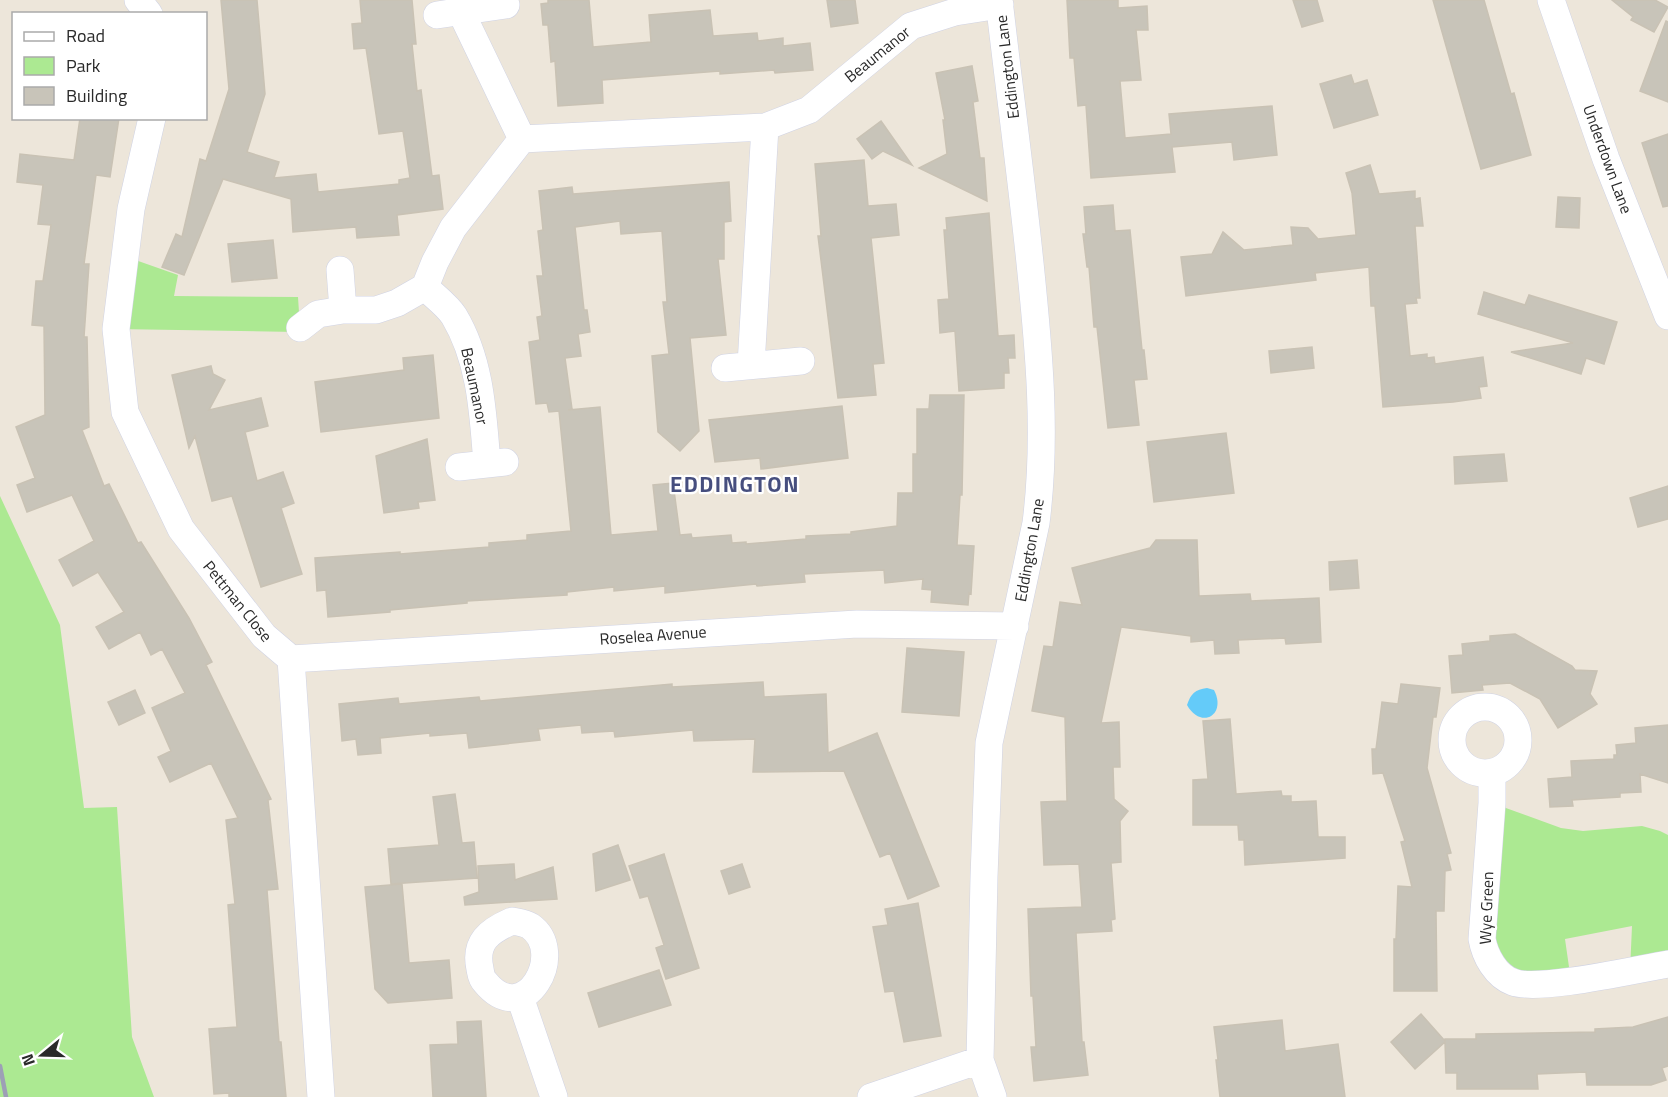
<svg xmlns="http://www.w3.org/2000/svg" width="1668" height="1097" viewBox="0 0 1668 1097" font-family="'Titillium Web',sans-serif">
<style>
.green{fill:#ace992}
.water{fill:#64cbf9}
.building{fill:#c8c4b9;stroke:#c9c2b4;stroke-width:1.5}
.lines{fill:none;stroke-linecap:round;stroke-linejoin:round}
.minor-casing{stroke:#d0d3e4;stroke-width:28}
.minor{stroke:#fff;stroke-width:27}
.rail{stroke:#9d9fb6;stroke-width:4.5}
.labels{text-anchor:middle;dominant-baseline:central;stroke-width:4.5;stroke-linejoin:round;paint-order:stroke}
.street-label{font-size:16px;fill:#2a2a2a;stroke:#fff}
.district-label{font-size:22px;font-weight:bold;letter-spacing:1.5px;fill:#464e7e;stroke:#fff}
</style>
<rect width="100%" height="100%" fill="#ede6da"/>
<path class="green" d="M124 256 178 275 174 296 298 297 300 328 297 332 116 329Z
M0 496 60 625 84 808 117 807 132 1037 154 1097H0Z
M1492 803 1561 828 1583 831 1642 826 1660 831 1668 835V964L1630 971 1632 926 1565 939 1571 981 1538 985 1484 950Z"/>
<path class="water" d="M1207 688 1214 690C1227 715 1201 730 1187 705 1191 693 1195 690 1207 688Z"/>
<path class="building" d="M221 0H257L265 94 247 152 279 162 274 178 316 174 318 192 399 184V180L410 178 403 131 379 134 366 48 354 49 352 24 362 23 360 0H412L416 44H412L417 91 421 90 432 176 439 175 443 209 397 215 399 235 357 238 356 227 293 232 291 199 223 179 184 275 162 267 176 234 182 237 200 159 206 161 229 89Z
M548 0H589L593 47 651 42 649 15 710 10 713 36 757 33 758 41 783 38V46L810 43 813 70 775 73 774 70 720 74V71L602 80 603 103 558 106 555 61 551 62 548 25H543L541 4 548 3Z
M827 0H855L858 23 831 27Z
M1067 0H1118V8L1147 6 1148 30H1136L1141 80 1120 81 1125 138 1171 134 1169 114 1272 106 1277 155 1234 160 1232 142 1172 147 1175 172 1091 178 1086 105 1078 106 1074 58H1070Z
M1293 0H1317L1323 21 1302 27Z
M1433 0H1484L1511 94 1514 93 1531 155 1481 169Z
M1612 0H1655L1668 7 1654 32 1631 20 1633 17Z
M1666 21 1668 22V102L1640 91Z
M972 66 978 101 973 102 980 158H984L987 201 919 168 947 154 943 120H945L936 73Z
M1351 75 1354 84 1367 80 1378 115 1334 128 1320 84Z
M80 118H119L110 177 96 175 84 264H89L84 337H87L89 427 82 430 104 486 109 484 138 543 141 542 189 618 212 662 206 665 271 799 268 800 278 889 267 890 279 1042H281L286 1097H229V1093L214 1094 209 1029 237 1027 228 905 235 904 226 820 238 818 211 763 170 782 158 757 171 751 152 708 185 693 162 649 151 655 140 632 109 649 96 627 124 612 98 572 73 586 59 560 94 541 72 495 27 512 17 485 35 478 16 427 45 415 44 326 32 325 36 281H43L51 225 38 224 43 185 17 182 20 154 74 160Z
M881 121 912 165 883 151 872 159 857 139Z
M1668 134V206L1663 207 1642 143Z
M864 160 868 206 896 204 899 235 871 238 884 363 873 364 876 395 838 398 818 236H821L815 164Z
M1370 165 1379 194 1415 191V199L1420 198 1423 226H1415L1420 298H1416L1417 303 1405 304 1410 356 1427 354V358L1434 357 1435 364 1483 357 1487 386 1479 387 1481 398 1453 402 1383 407 1375 306H1371L1369 267 1315 273 1316 280 1186 296 1181 257 1212 254 1223 232 1244 250 1293 245 1291 227 1308 228 1318 239 1356 235 1352 193 1346 173Z
M729 182 731 221 724 222V259H718L726 335 690 338 699 431 680 451 658 432 652 356 669 354 663 302H667L662 231 621 234 620 221 575 227 584 310H587L590 332 578 334 581 356 565 358 572 409 568 410 600 407 611 535 658 531 653 485 673 483 680 535 691 534 692 538 731 535 732 543 746 542V544L806 539V536L851 534V532L897 526 898 493H913V454H917V409H929L930 395H964L962 495H960L957 545 974 546 971 594 969 593 968 605 931 602 932 590 922 589 923 579 885 583 884 570 804 574 805 582 757 586 756 584 665 593V586L614 591V587L567 592V595L467 601V603L390 610V612L328 617 326 590 317 591 315 558 400 552V554L489 547V543L527 540V535L571 531 559 411 549 412 547 403 536 404 529 342 540 340 537 317 542 316 537 276H543L538 231 543 230 539 191 572 187 573 194Z
M1558 197 1580 198 1579 228 1556 227Z
M1113 205 1115 231 1130 230 1142 350H1144L1147 379 1134 380 1139 425 1108 428 1097 327H1094L1089 267H1087L1083 234H1086L1084 207Z
M989 213 998 336 1014 335 1015 358H1008L1009 373H1004V388L959 391 955 331 940 333 938 300 949 299 944 230H947L946 218Z
M273 240 277 278 232 282 228 244Z
M1484 292 1525 305 1529 295 1617 322 1604 364 1586 358 1581 374 1511 352 1573 343 1478 314Z
M1312 347 1314 368 1271 373 1269 351Z
M433 355 439 418 321 432 315 382 404 370 403 358Z
M211 366 213 374 225 380 209 410 261 398 268 426 245 432 257 481 283 472 294 503 281 508 302 574 261 587 232 496 212 501 195 436 189 448 172 375Z
M842 406 848 458 761 469 760 458 715 462 709 420Z
M1226 433 1234 493 1154 502 1147 442Z
M427 439 435 500 418 502 419 508 384 513 376 456Z
M1504 454 1507 481 1455 484 1454 457Z
M1668 486V519L1638 527 1630 498Z
M1156 540H1197L1199 596 1250 594 1251 601 1319 598 1321 642 1286 644 1285 638 1238 640 1239 653 1215 654 1214 640 1191 642V636L1121 627 1101 723 1119 722 1120 767H1113L1114 799 1128 811 1120 821 1121 862 1111 863 1115 919 1111 920 1112 931 1076 933 1082 1042H1084L1088 1075 1034 1081 1031 1047H1036L1033 996H1031L1028 909 1082 907 1079 864 1044 865 1041 802 1067 801 1065 717 1032 711 1044 646 1053 647 1060 602 1082 605 1072 568 1150 548Z
M1357 560 1359 588 1330 590 1329 562Z
M1515 634 1572 666 1575 670 1597 671 1590 694 1597 704 1558 728 1540 699 1510 683 1482 685 1483 690 1452 693 1449 656 1463 655 1462 644 1490 641V636Z
M907 648 964 652 959 716 902 712Z
M763 682 764 697 826 694 828 753 877 733 939 886 908 899 890 853 880 857 844 771 753 772 755 739 694 741 693 730 615 737 614 731 582 733 581 725 538 729 540 740 469 748 467 733 430 736V733L380 738 381 753 358 755 356 739 342 741 339 704 398 698 399 704 479 697 480 701 672 684V687Z
M1401 684 1440 688 1436 717H1433L1427 768 1451 853 1447 854 1451 870 1445 871 1444 911H1436L1437 991H1394V939H1396L1398 886 1412 887 1401 842 1405 841 1383 773 1373 774 1372 749H1376L1382 702 1398 704Z
M135 690 145 713 119 725 108 702Z
M1230 719 1236 794 1281 791 1282 796H1291V802L1316 801 1318 837H1345V858L1245 865 1244 840H1239L1238 825H1193V780L1208 779 1203 721Z
M1668 725V783L1640 774 1641 792 1620 793V797L1572 800 1573 806 1550 807 1548 779 1572 777 1571 761 1614 759V755H1617L1616 745 1636 743 1635 728Z
M455 794 462 843 474 842 477 878 391 884 388 849 439 845 433 797Z
M618 845 630 880 596 891 593 854Z
M664 854 699 968 666 979 656 948 664 945 648 896 640 898 629 866Z
M514 864 515 880 553 867 557 899 465 905 464 897 479 892 478 866Z
M742 864 750 887 729 894 721 871Z
M402 884 409 963 449 960 452 998 388 1003 375 989 365 887Z
M918 903 941 1036 904 1042 894 991 885 992 873 927 888 925 885 909Z
M659 970 671 1005 599 1027 588 993Z
M1421 1014 1445 1041V1039H1476V1034L1595 1032V1029L1633 1027 1668 1017V1066L1662 1068 1666 1080 1651 1085H1587L1586 1072 1537 1074 1538 1089H1457V1073H1446L1445 1042 1415 1069 1391 1042Z
M1282 1020 1285 1051 1338 1044 1345 1097H1220L1216 1060H1218L1214 1027Z
M481 1021 486 1097H433L430 1045 458 1044 457 1022Z"/>
<g class="lines">
<defs>
<path id="minor" d="M138 0 149 14
M1551 0 1606 159 1668 316
M461 12 522 139
M437 15 506 5
M152 118 131 209 116 329 125 412 181 529 264 636 291 659 321 1097
M340 270 343 310
M425 287C434 296 447 305 454 316 481 361 483 414 487 464
M300 328 318 314 343 310H376L397 303 425 287 435 262 453 228 522 139 765 127 809 110 911 26 955 12 1000 5
M751 365 765 127
M725 368 801 361
M459 467 505 462
M291 659 857 624 1015 626
M1452 740a33 33 0 1 1 66 0a33 33 0 1 1-66 0Z
M1492 773V803L1482 939C1485 956 1496 976 1513 982 1538 992 1637 969 1668 964
M512 921C517 922 525 923 530 926 568 952 525 1031 485 982 481 978 481 974 480 969 474 942 489 931 512 921Z
M520 997 554 1097
M871 1097 980 1060
M993 1097 980 1060 984 877 989 743 1036 523C1047 436 1039 350 1030 263 1021 175 1009 88 999 0"/>
</defs>
<use href="#minor" class="minor-casing"/>
<use href="#minor" class="minor"/>
<path class="rail" d="M0 1066 6 1097"/>
</g>
<g class="labels">
<g class="street-label">
<text transform="translate(877 54) rotate(-39)">Beaumanor</text>
<text transform="translate(1007 67) rotate(-97)">Eddington Lane</text>
<text transform="translate(1608 159) rotate(70)">Underdown Lane</text>
<text transform="translate(475 386) rotate(78)">Beaumanor</text>
<text transform="translate(1029 550) rotate(-80)">Eddington Lane</text>
<text transform="translate(238 601) rotate(51)">Pettman Close</text>
<text transform="translate(653 635) rotate(-4)">Roselea Avenue</text>
<text transform="translate(1486 908) rotate(-88)">Wye Green</text>
</g>
<g class="district-label">
<text x="735" y="484">EDDINGTON</text>
</g>
</g>
<rect x="12" y="12" width="195" height="108" fill="#ffffff" stroke="#aaaaaa" stroke-width="1.5"/>
<rect x="24" y="32" width="30" height="9" fill="#ffffff" stroke="#aaaaaa" stroke-width="1.5"/>
<text x="66" y="42" font-size="18" fill="#2a2a2a">Road</text>
<rect x="24" y="57" width="30" height="18" fill="#ace992" stroke="#aaaaaa" stroke-width="1.5"/>
<text x="66" y="72" font-size="18" fill="#2a2a2a">Park</text>
<rect x="24" y="87" width="30" height="18" fill="#c8c4b9" stroke="#aaaaaa" stroke-width="1.5"/>
<text x="66" y="102" font-size="18" fill="#2a2a2a">Building</text>
<g transform="translate(42 1055) rotate(251)" stroke="#ffffff" stroke-width="4.5" paint-order="stroke">
<path d="M0-4.5L10 22L0 15L-10 22Z" fill="#2a2a2a"/>
<text y="-9" font-size="16" font-weight="bold" text-anchor="middle" fill="#2a2a2a">N</text>
</g>
</svg>
